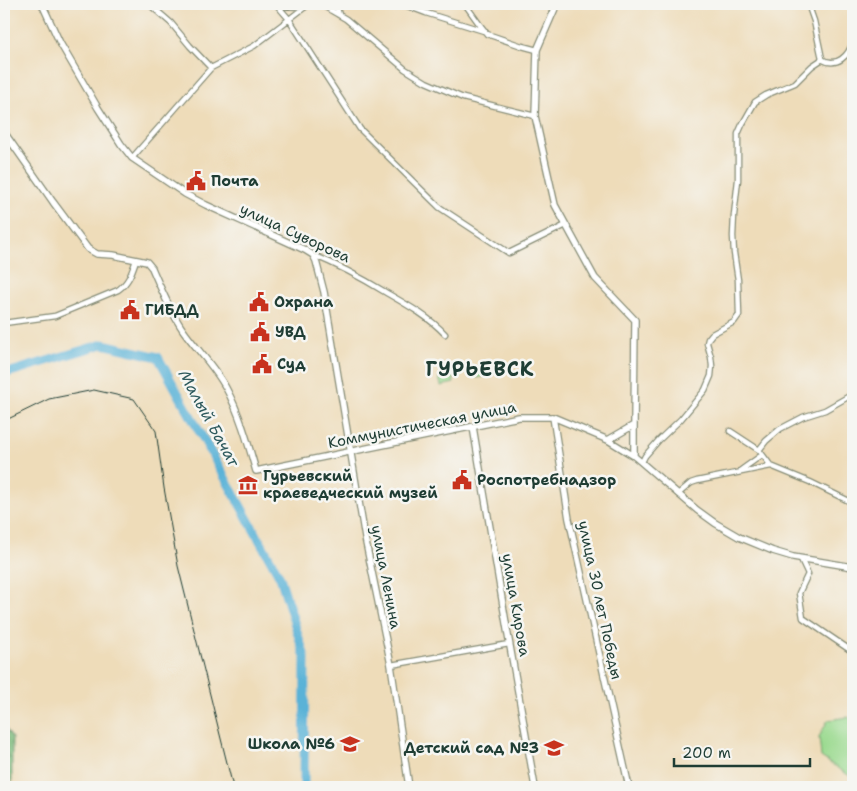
<svg xmlns="http://www.w3.org/2000/svg" width="857" height="791" viewBox="0 0 857 791" font-family="'Shantell Sans',sans-serif">
<style>
.forest{fill:url(#forest-firs);stroke:#4e7c57}
.park{fill:url(#park-crowns);stroke:#5d8c62}
.pitch{fill:#9bda90;stroke:#5d8c62}
.lines{fill:none;stroke-linecap:round;stroke-linejoin:round}
.river{stroke:#5ab2d7;stroke-width:9}
.minor-casing{stroke:#868c76;stroke-width:7}
.tertiary-casing{stroke:#868c76;stroke-width:8}
.minor{stroke:#fff;stroke-width:4.5}
.tertiary{stroke:#fff;stroke-width:5.5}
.rail{stroke:#1f3d34;stroke-width:1}
.labels{text-anchor:middle;dominant-baseline:central;stroke-width:5;stroke-linejoin:round;paint-order:stroke}
.poi-label{font-size:15px;font-weight:bold;fill:#1f3d34;stroke:#f6f6f2;text-anchor:start}
.street-label{font-size:15px;fill:#1f3d34;stroke:#f6f6f2}
.water-label{font-size:16px;font-style:italic;fill:#2e5a5d;stroke:#f6f6f2}
.district-label{font-size:20px;font-weight:bold;letter-spacing:1px;fill:#1f3d34;stroke:#f6f6f2}
</style>
<defs>
<pattern id="forest-firs" width="22" height="20" patternUnits="userSpaceOnUse" patternTransform="scale(1.25)"><rect width="22" height="20" fill="#7cba7a"/><path d="M5 1l3.5 6h-7zM16 11l3.5 6h-7z" fill="#659865"/></pattern>
<pattern id="park-crowns" width="20" height="18" patternUnits="userSpaceOnUse" patternTransform="scale(1.25)"><rect width="20" height="18" fill="#9bda90"/><path d="M2 6a3 3 0 1 1 6 0M12 15a3 3 0 1 1 6 0" fill="none" stroke="#85bc7d"/></pattern>
</defs>
<rect width="100%" height="100%" fill="#f6f6f2"/>
<filter id="ink" filterUnits="userSpaceOnUse"><feTurbulence type="fractalNoise" baseFrequency=".02" numOctaves="2"/><feDisplacementMap in="SourceGraphic" scale="10" xChannelSelector="R" yChannelSelector="G"/><feConvolveMatrix kernelMatrix="1 2 1 2 8 2 1 2 1" color-interpolation-filters="sRGB"/></filter>
<filter id="wash" filterUnits="userSpaceOnUse"><feTurbulence type="fractalNoise" baseFrequency=".0096" numOctaves="4" result="noise"/><feDisplacementMap in="SourceGraphic" scale="20" xChannelSelector="R" yChannelSelector="G"/><feGaussianBlur stdDeviation="1.12" result="paint"/><feColorMatrix in="noise" values="0 0 0 0 0 0 0 0 0 0 0 0 0 0 0 0 0 1.4 0 .05"/><feComposite in="paint" operator="in"/></filter>
<g filter="url(#wash)">
<rect width="100%" height="100%" fill="#eedcb9"/>
<path class="forest" d="M4 726 12 738V787H4Z"/>
<path class="park" d="M488 366 490 375 477 378 475 369Z
M452 374 454 383 441 386 439 377Z"/>
<path class="pitch" d="M848 717 853 720V778L821 757 819 737 828 720Z"/>
<g class="lines">
<path class="river" d="M4 374 103 344 158 357 280 577 305 657 304 787"/>
</g>
</g>
<g filter="url(#ink)">
<g class="lines">
<defs>
<path id="minor" d="M149 4 171 23 190 46 211 68
M276 4 289 19 360 129 439 207 509 253 566 225
M320 4 346 19 405 69 426 82 463 98 535 116
M336 4 339 15
M402 4 426 13 484 31
M465 4 480 25 487 34 522 46 537 50
M278 6 305 7
M821 59C837 68 849 56 853 41
M132 158 211 68 254 46 309 4
M313 255C338 265 362 278 385 292 406 304 428 316 445 334
M4 323 55 316 118 290C129 282 132 272 136 260
M730 431 759 450 771 466
M759 450 766 441 780 429 803 417 825 410 853 394
M642 462 645 456 659 440 681 419 705 390 711 376 712 366 711 357 707 343 708 339 712 334 734 322 739 315 738 280 734 253 733 236 734 215 738 180V134L742 125 755 102 766 95 795 83 812 66 821 60 822 58 821 54 814 21 808 4
M741 470 762 455
M678 494 691 483 697 481 771 466 810 482 853 503
M801 559 808 574 799 593 803 618 853 652
M391 665 509 644"/>
<path id="tertiary" d="M42 4 60 43 98 108 121 144 132 158 185 194 206 205 305 250 313 255 316 261 324 292 365 538 391 665 409 787
M557 4 537 50 535 116 555 205 595 278 635 320 634 425 608 440
M4 132 53 202 88 249 97 254 113 255 147 262 152 268C161 289 170 311 183 330 197 350 215 367 226 388 240 414 248 443 256 471L519 417H553L608 440 634 456 697 510 715 523 739 537 773 551 793 557 853 567
M553 417 569 519 629 787
M634 425V456
M473 427 508 635 535 787"/>
</defs>
<use href="#minor" class="minor-casing"/>
<use href="#tertiary" class="tertiary-casing"/>
<use href="#minor" class="minor"/>
<use href="#tertiary" class="tertiary"/>
<path class="rail" d="M4 421 49 399 94 390 134 399 156 431 164 488 178 566 233 787"/>
</g>
</g>
<defs>
<symbol id="civic-bare" viewBox="-9 -9 18 18"><path d="M-.6-6.5H3V-4.5H.6V-3L4-1V1h2V6H-6V1h2V-1L-.6-3ZM-1.2 2.5V6h2.4V2.5Z" fill="#c8321e" stroke="#f6f6f2" stroke-width="2.5" paint-order="stroke"/></symbol>
<symbol id="museum-bare" viewBox="-9 -9 18 18"><path d="M0-6L6-3V-2H-6V-3ZM-5-1h2V3h-2ZM-1-1h2V3h-2ZM3-1h2V3H3ZM-6 4H6V6H-6Z" fill="#c8321e" stroke="#f6f6f2" stroke-width="2.5" paint-order="stroke"/></symbol>
<symbol id="school-bare" viewBox="-9 -9 18 18"><path d="M0-5L7-2L0 1L-7-2ZM-4 1L0 2.5L4 1V4Q0 6-4 4Z" fill="#c8321e" stroke="#f6f6f2" stroke-width="2.5" paint-order="stroke"/></symbol>
</defs>
<g fill-rule="evenodd">
<use href="#civic-bare" x="182" y="167" width="28" height="28"/>
<use href="#civic-bare" x="245" y="288" width="28" height="28"/>
<use href="#civic-bare" x="116" y="296" width="28" height="28"/>
<use href="#civic-bare" x="246" y="318" width="28" height="28"/>
<use href="#civic-bare" x="248" y="350" width="28" height="28"/>
<use href="#civic-bare" x="448" y="466" width="28" height="28"/>
<use href="#museum-bare" x="234" y="471" width="28" height="28"/>
<use href="#school-bare" x="336" y="730" width="28" height="28"/>
<use href="#school-bare" x="540" y="734" width="28" height="28"/>
</g>
<g class="labels">
<g class="poi-label">
<text x="211" y="181">Почта</text>
<text x="274" y="302">Охрана</text>
<text x="145" y="310">ГИБДД</text>
<text x="275" y="332">УВД</text>
<text x="277" y="364">Суд</text>
<text x="263" y="476">Гурьевский<tspan x="263" dy="17">краеведческий музей</tspan></text>
<text x="477" y="480">Роспотребнадзор</text>
<text x="335" y="744" text-anchor="end">Школа №6</text>
<text x="539" y="748" text-anchor="end">Детский сад №3</text>
</g>
<g class="street-label">
<text transform="translate(295 233) rotate(25)">улица Суворова</text>
<text transform="translate(422 425) rotate(-11)">Коммунистическая улица</text>
<text transform="translate(386 577) rotate(79)">улица Ленина</text>
<text transform="translate(600 600) rotate(78)">улица 30 лет Победы</text>
<text transform="translate(516 605) rotate(80)">улица Кирова</text>
</g>
<g class="water-label">
<text transform="translate(209 418) rotate(61)">Малый Бачат</text>
</g>
<g class="district-label">
<text x="480" y="369">ГУРЬЕВСК</text>
</g>
</g>
<rect width="857" height="791" fill="none" stroke="#f6f6f2" stroke-width="20"/>
<path d="M674 758v8h136v-8" fill="none" stroke="#1f3d34" stroke-width="2.5"/>
<text x="682" y="758" font-size="15" fill="#1f3d34" stroke="#f6f6f2" stroke-width="4" paint-order="stroke">200 m</text>
</svg>
